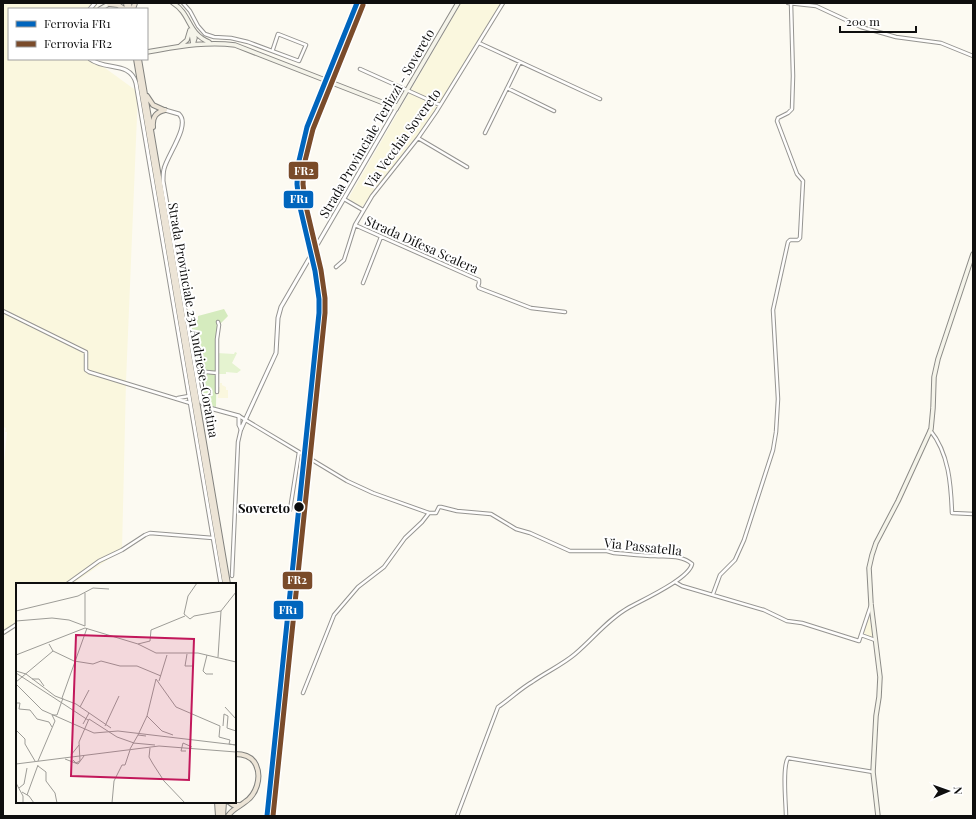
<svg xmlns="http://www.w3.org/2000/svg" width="976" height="819" viewBox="0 0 976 819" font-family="'Playfair Display',serif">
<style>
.farmland{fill:#faf7de}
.green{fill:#e5f3d0}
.forest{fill:#d5ebbe}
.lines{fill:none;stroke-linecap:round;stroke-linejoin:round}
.minor-casing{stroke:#959491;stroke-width:4.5}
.tertiary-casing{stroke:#959491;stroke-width:5}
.secondary-casing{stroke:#8c8b87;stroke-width:5.5}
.trunk-casing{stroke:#82827e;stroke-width:6}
.minor{stroke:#fffefd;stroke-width:2.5}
.tertiary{stroke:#fffefd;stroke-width:3}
.secondary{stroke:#f5f4ea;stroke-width:3.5}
.trunk{stroke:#ece4d6;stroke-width:4}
.rail-1-casing{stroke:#fff;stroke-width:8}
.rail-2-casing{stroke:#fff;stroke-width:8}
.rail-1{stroke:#0065bd;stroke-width:5}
.rail-2{stroke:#7a4b2a;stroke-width:5}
.stop-dot{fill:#0e0e0e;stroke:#fff;stroke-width:1.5}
.labels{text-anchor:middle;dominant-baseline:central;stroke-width:4;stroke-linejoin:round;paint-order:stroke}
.street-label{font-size:13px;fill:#0e0e0e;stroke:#fff}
.stop-label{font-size:13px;font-weight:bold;fill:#0e0e0e;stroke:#fff;text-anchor:end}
.inset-road{fill:none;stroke:#9d9c97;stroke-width:1}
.view{fill:#c2185b;fill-opacity:0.15;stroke:#c2185b;stroke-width:2}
.inset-edge{fill:none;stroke:#0e0e0e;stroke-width:2}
.line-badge{stroke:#fff;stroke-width:1.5}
.badge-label{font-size:11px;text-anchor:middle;font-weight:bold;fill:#fff}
</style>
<rect width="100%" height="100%" fill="#fcfaf2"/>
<path class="farmland" d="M3 3H98L95 9H9V59H95L101 65 138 92 126 382 122 550 72 584H17V622L3 632V473L7 432H5L6 428 3 427Z
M461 3H503L423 130 410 144 362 207 348 199Z
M220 383H222V385L226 387V390H228V398H218V387H220Z
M869 615 873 638 863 633 868 616Z"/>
<path class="green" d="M235 352 237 353 232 363 241 370 237 373 226 372V374H218L217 353 234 354Z"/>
<path class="forest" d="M224 309 228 316 221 323 217 339 216 407 205 404 190 320H198V316Z"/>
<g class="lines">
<defs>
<path id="minor" d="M183 3 190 11 198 26 205 34 214 37 231 38 248 42 299 61 306 45 278 34 273 49
M788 3 816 6 861 27 896 37 941 43 973 56
M479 43 600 99
M360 69 440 105
M507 88 554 111
M485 133 520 62
M418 138 467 167
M344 199 363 210
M355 225 479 280V283L478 286 479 288 531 308 565 312
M336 267 344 260 355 225 372 196 418 138 436 112 503 3
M363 283 381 237
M3 311 86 352V370L89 372 190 403
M196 371 217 373V392
M217 373V339L219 325 218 322
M178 398 189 396
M239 416 299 452 290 510
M930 430C949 453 951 485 952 513L973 514
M299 452 347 481 373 493 429 513H436L439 507H441L457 511 491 514 516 529 530 533 570 551H607L614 553C628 554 642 556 655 556 667 557 682 555 692 564 689 579 642 600 628 608 607 620 594 638 575 654 562 665 546 672 532 682 520 689 510 699 498 707L457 816
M232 576 238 442 241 429
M675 582 682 586 764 610 787 621 802 623 859 641 861 635
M67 584 99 561 122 550 145 535 150 533 213 538
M713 594 720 575 735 560 744 540 773 450 776 432 778 399 773 310 788 242 790 240H798L800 238 803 181 797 174 777 121 778 118 788 113 792 109 793 76 791 3
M871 605 861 635 875 640
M3 633 17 624
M303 693 334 615 358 587 384 567 405 538 422 522 429 513
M786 816C786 804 782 767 788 758L873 772"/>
<path id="tertiary" d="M90 9 95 3
M90 59C106 71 130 61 136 83L221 584
M165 110 179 114C191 125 167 155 164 169 163 173 163 177 163 181L201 402 206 407 239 416V425L241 429
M241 429 276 353 278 318 281 307 396 109"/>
<path id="secondary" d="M173 3C191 14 187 33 209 42
M100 9 107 5
M191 32 193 44
M193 44 195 38 194 32
M180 46 187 40 190 30
M147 52C177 47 205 41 235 45L389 105 398 106
M390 105 396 109 458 3
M878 816 873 772 876 716 879 697 880 677 871 604 869 568 872 555 876 543 898 501 931 429 933 408 934 377 938 359 973 254"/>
<path id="trunk" d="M126 3 127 9
M129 3 130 9
M109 4 118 5 124 9
M133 9 135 3
M136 59 225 584
M139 59 228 584
M147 96 153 105 164 110
M153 127C152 117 156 112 165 110
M217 802 218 816
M229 802 233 805H239
M220 816 221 802
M223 816 224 802
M228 816C232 809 239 807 245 802 256 795 262 778 256 765 252 756 244 754 235 754"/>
</defs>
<use href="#minor" class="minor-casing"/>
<use href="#tertiary" class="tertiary-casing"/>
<use href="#secondary" class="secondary-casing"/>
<use href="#trunk" class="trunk-casing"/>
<use href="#minor" class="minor"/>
<use href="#tertiary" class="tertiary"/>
<use href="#secondary" class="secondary"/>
<use href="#trunk" class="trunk"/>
<defs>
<path id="rail-1" d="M267 816 319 313V299L315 271 299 203 297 184 298 165 307 127 357 3"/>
<path id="rail-2" d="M273 816 325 313V298L321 270 305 202 303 184 304 165 313 129 363 5"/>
</defs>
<use href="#rail-1" class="rail-1-casing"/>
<use href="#rail-2" class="rail-2-casing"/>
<use href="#rail-1" class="rail-1"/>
<use href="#rail-2" class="rail-2"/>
</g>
<circle class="stop-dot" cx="299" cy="507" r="5.5"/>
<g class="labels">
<g class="street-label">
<text transform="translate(376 123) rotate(-60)">Strada Provinciale Terlizzi - Sovereto</text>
<text transform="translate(402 138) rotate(-54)">Via Vecchia Sovereto</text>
<text transform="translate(422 244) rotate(24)">Strada Difesa Scalera</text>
<text transform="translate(194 320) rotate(80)">Strada Provinciale 231 Andriese-Coratina</text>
<text transform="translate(643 546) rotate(6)">Via Passatella</text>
</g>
<g class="stop-label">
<text x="290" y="507">Sovereto</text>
</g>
</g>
<g transform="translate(16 583)">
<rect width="220" height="220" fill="#fcfaf2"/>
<path class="inset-road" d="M181 0 172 13 168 31 174 36 178 33 205 28 220 9M69 10V43M0 28 62 13 77 5 93 6M0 38 36 35 53 37 69 43M33 61 37 68 58 78 77 81 85 78 104 83H121L145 93M122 61 134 58 135 47 169 33M171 71 169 83H177M0 72 69 45 122 61 140 70H182L220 79M191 72 187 88 190 91H197M202 74 205 28M0 88 10 91 39 113 60 121 95 145M0 90 72 137M16 96H23L28 103M143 98 151 72M0 99 37 68M0 101 26 127 78 150 102 148 220 162M46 115 71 45M0 120H4L3 126 14 127 21 136 33 139 36 144M64 124 73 107M209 124 220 136M208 131 212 133 211 145 220 148M131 133 146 148 157 152M73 136 101 154 118 160M67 141 73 130M89 143 103 113M207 143 208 131M0 147 9 156V161L19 178M122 152 131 133 140 96 160 124 204 143 203 154 214 157 213 161 220 162M117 160 139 162M134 165 133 174 137 181 148 198 169 220M114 166 122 152 130 153M170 168H165L167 160 176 164M55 172 63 162M49 176 62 181 68 173M57 177 60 180 64 178 63 159 73 136M22 178 39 138 36 132H41L47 115M0 181 143 163 220 169M22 183 30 189V198L39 210 41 220M0 200 7 213V220M3 205 8 201 11 185M6 209 13 213 18 220M11 212 22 182M96 220 98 198 106 182H109L114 167"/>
<path class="view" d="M60 52 178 56 173 197 55 193Z"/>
<rect width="220" height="220" class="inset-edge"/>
</g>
<g class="line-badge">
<rect x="288" y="161" width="31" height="19" rx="4" fill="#7a4b2a"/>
<rect x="283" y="190" width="31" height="19" rx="4" fill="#0065bd"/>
<rect x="282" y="571" width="31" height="19" rx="4" fill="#7a4b2a"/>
<rect x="273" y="600" width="31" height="20" rx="4" fill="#0065bd"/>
</g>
<g class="badge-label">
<text x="304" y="175">FR2</text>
<text x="299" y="203">FR1</text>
<text x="297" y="584">FR2</text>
<text x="288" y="614">FR1</text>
</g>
<rect width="976" height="819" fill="none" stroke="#0e0e0e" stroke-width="8"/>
<rect x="8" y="8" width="140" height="52" fill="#ffffff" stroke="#9f9f9f"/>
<rect x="16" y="21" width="20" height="6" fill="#0065bd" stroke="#9f9f9f"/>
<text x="44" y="28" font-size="12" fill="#0e0e0e">Ferrovia FR1</text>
<rect x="16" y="41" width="20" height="6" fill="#7a4b2a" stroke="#9f9f9f"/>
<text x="44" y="48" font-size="12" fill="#0e0e0e">Ferrovia FR2</text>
<g transform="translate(948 791) rotate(88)" stroke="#ffffff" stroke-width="3" paint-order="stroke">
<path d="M0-3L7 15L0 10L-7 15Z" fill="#0e0e0e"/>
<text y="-6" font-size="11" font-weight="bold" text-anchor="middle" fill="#0e0e0e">N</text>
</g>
<path d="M840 26v6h76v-6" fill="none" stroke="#0e0e0e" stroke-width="2"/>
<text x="846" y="26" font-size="12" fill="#0e0e0e" stroke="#ffffff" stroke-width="3" paint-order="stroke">200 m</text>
</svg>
